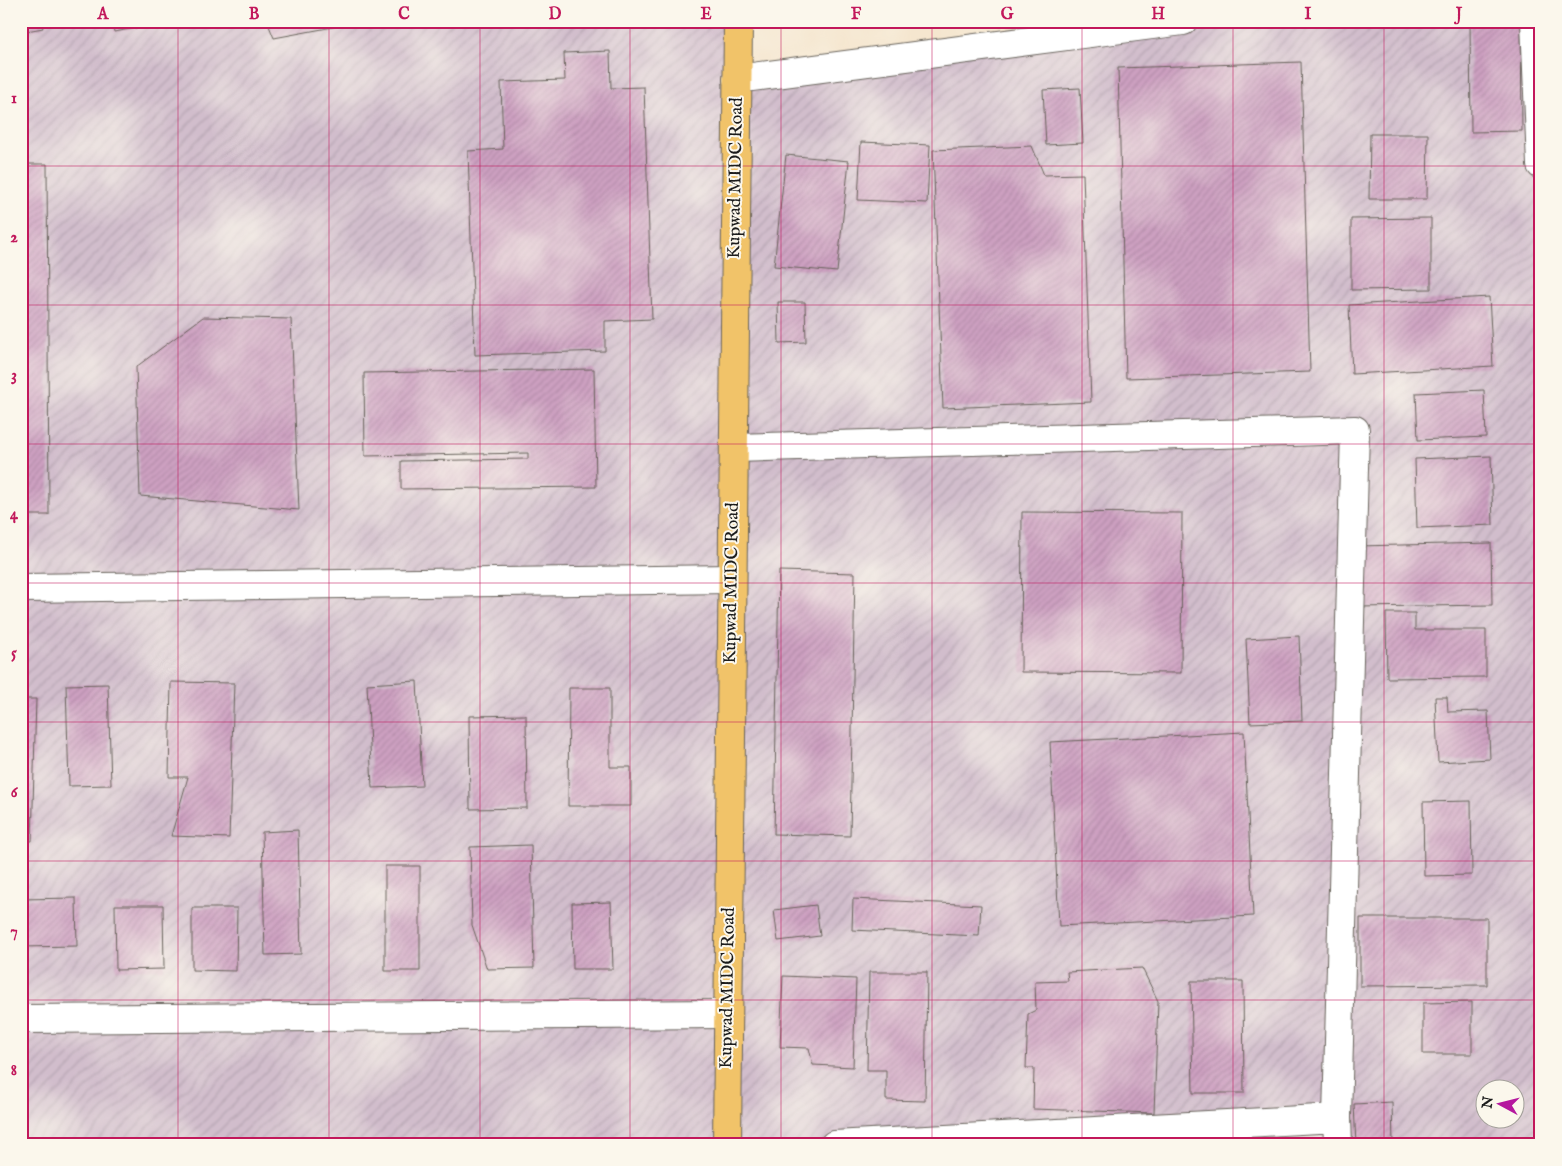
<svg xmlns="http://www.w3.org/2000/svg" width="1562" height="1166" viewBox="0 0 1562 1166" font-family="'IM FELL English',serif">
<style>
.industrial{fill:url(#industrial-furrows);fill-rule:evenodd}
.building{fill:url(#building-hatch)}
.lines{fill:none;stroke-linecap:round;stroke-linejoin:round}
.street-casing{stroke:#68635b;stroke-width:30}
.primary-casing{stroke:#68635b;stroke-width:30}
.street{stroke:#fff;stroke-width:28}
.primary{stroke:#f1c369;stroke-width:28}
.grid{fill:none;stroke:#c2185b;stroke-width:1;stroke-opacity:0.55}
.labels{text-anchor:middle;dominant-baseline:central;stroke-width:4;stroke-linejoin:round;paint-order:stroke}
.street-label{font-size:18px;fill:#1c1c1c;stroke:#fbf7ec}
.neatline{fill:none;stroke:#c2185b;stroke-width:2}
.grid-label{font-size:16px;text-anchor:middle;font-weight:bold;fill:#c2185b}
</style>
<defs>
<pattern id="industrial-furrows" width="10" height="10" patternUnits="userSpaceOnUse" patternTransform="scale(1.25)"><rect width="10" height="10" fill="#d1bdcc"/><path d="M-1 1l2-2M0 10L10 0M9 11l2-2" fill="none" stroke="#b3a2af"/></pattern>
<pattern id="building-hatch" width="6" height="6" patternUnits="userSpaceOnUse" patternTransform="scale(1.25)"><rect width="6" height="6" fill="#cda0c1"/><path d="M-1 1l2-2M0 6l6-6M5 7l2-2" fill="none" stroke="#af89a5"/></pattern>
</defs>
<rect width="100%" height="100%" fill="#fbf7ec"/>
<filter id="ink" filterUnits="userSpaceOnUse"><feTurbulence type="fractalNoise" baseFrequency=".02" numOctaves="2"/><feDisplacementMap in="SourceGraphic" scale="10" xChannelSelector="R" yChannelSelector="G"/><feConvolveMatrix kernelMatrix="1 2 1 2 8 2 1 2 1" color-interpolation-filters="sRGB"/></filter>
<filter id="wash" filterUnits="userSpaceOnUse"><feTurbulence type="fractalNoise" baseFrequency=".0096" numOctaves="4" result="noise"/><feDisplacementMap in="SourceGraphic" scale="20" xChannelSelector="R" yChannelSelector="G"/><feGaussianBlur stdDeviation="1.12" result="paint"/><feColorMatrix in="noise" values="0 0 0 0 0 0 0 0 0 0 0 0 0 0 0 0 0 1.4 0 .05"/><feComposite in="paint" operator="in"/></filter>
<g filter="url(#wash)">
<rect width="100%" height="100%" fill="#f5e6cf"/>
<path class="industrial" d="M21 21H733L737 78 1107 31 1241 21H1541V1145H21ZM1484 1088H1514V1118H1484Z"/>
<g id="blocks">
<path class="building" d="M21 21H41L43 28 21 32Z
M112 21H170V22L114 32Z
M267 21H360V22L274 38Z
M1470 21H1521L1522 131 1471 132Z
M610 51 611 88 644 87 652 319 605 321V351L475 355 468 151 503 149 501 82 565 80 564 53Z
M1301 62 1310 372 1126 378 1118 68Z
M1080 88 1083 143 1046 145 1043 90Z
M1370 134H1428L1427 199H1369Z
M861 142 930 145 927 203 858 200Z
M1032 146 1044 175 1083 174 1091 402 943 408 933 150Z
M786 155 849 161 837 272 774 266Z
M21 164H47L49 515H21Z
M1431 218V289L1351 290V219Z
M1489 297 1493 366 1352 374 1349 305Z
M778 302H805L806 342 779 343Z
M203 317 291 319 299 510 140 496 136 367Z
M594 369 596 487 401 489V461L528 459V453L365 456 364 373Z
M1484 390 1486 437 1418 440 1416 393Z
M1491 456 1493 525 1417 528 1415 459Z
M1022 512 1182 513 1181 673 1021 672Z
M1491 543 1492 605 1358 607 1357 546Z
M779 571 855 573 850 836 774 834Z
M1386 613H1415V630H1486V677L1387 678Z
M1299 636 1302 721 1250 723 1246 639Z
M417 681 422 786 372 788 367 684Z
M171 682 234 683 229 838 171 836 188 777H169Z
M108 684 111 785 69 786 66 685Z
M569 688H610V767H631V806H568Z
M1435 697H1447L1448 712 1488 711 1490 759 1438 762Z
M21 699H36L32 841H21Z
M526 715 527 808 470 809 469 716Z
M1244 732 1253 916 1059 926 1050 742Z
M1471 801 1472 875 1424 876 1423 802Z
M298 830 301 954 265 955 262 832Z
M531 845 534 968 487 969 472 925 470 847Z
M385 866H420V971H385Z
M76 898 77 946 21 947V899Z
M853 899 981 905 979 936 852 930Z
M611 902 613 969H573L572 903Z
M115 905H163L164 969 116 970Z
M816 905 820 936 778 941 774 910Z
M192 908H237L236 971 192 970Z
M1360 918H1487V985L1360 986Z
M1142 968 1158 1001 1154 1113 1033 1109 1034 1068H1026L1028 1014 1036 1010 1035 982 1068 981 1067 972Z
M869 972H927L925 1101 886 1100V1070H867Z
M783 976 856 979 853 1067 813 1065 809 1048 780 1047Z
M1191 981H1243L1244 1093H1193Z
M1472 1002V1054H1423V1003Z
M1392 1102 1393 1145H1356L1354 1104Z"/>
</g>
</g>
<g filter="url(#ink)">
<use href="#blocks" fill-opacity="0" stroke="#68635b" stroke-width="1"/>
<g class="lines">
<defs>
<path id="street" d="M1535 21 1541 165
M737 79 1183 21
M734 448 1355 430 1337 1118 1338 1145
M21 588 732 579
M21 1019 728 1014
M834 1145 1337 1118"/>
<path id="primary" d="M727 1145 738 21"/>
</defs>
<use href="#street" class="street-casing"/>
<use href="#primary" class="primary-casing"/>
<use href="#street" class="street"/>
<use href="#primary" class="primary"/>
</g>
</g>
<path class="grid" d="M178 21V1145M329 21V1145M480 21V1145M630 21V1145M781 21V1145M932 21V1145M1082 21V1145M1233 21V1145M1384 21V1145M21 166H1541M21 305H1541M21 444H1541M21 583H1541M21 722H1541M21 861H1541M21 1000H1541"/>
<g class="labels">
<g class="street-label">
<text transform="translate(736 178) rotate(-89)">Kupwad MIDC Road</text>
<text transform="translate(732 583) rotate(-89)">Kupwad MIDC Road</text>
<text transform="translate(728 988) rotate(-89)">Kupwad MIDC Road</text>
</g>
</g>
<rect width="1562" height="1166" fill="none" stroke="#fbf7ec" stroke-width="55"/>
<g transform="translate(1500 1104) rotate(277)"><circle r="24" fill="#fbf7ec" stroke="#a29f99"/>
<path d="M0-4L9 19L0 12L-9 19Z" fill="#b5179e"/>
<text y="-8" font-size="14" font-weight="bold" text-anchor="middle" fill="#1c1c1c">N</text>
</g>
<rect x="28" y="28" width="1506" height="1110" class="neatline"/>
<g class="grid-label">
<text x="103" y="19">A</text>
<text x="254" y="19">B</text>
<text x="404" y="19">C</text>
<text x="555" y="19">D</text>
<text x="706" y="19">E</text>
<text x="856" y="19">F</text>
<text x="1007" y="19">G</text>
<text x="1158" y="19">H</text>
<text x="1308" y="19">I</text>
<text x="1459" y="19">J</text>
<text x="14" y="103">1</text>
<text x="14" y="242">2</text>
<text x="14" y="380">3</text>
<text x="14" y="519">4</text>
<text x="14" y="658">5</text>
<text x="14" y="797">6</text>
<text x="14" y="936">7</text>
<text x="14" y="1075">8</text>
</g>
</svg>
